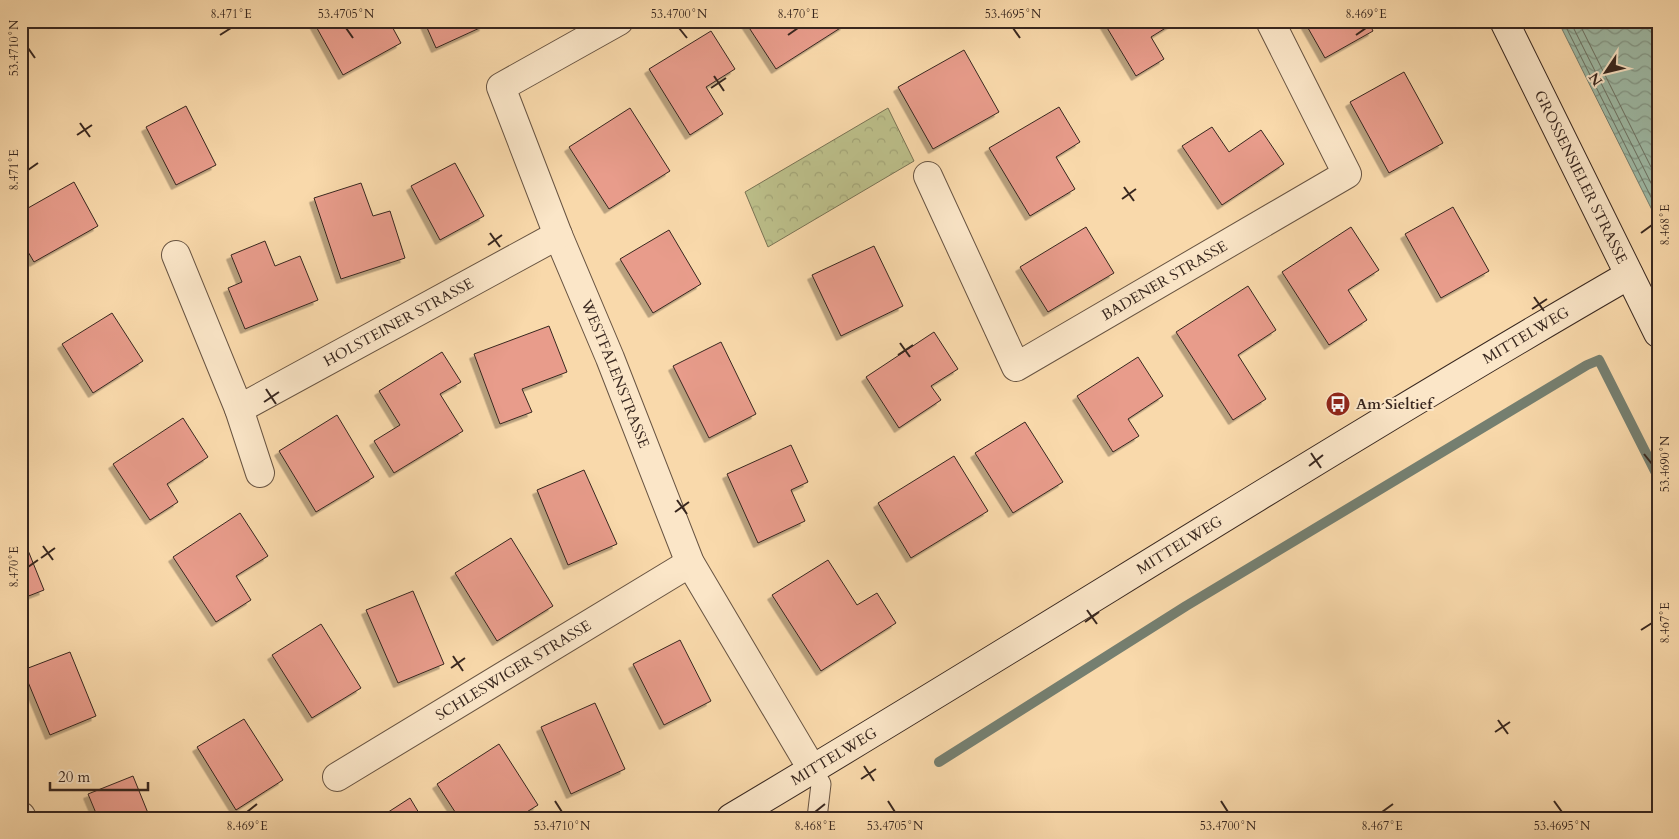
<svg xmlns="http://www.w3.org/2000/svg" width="1679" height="839" viewBox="0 0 1679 839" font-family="Cardo,serif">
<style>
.park{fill:url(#park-crowns);stroke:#7a7354}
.water{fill:url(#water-waves);stroke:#757f70}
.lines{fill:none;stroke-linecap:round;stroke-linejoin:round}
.shore{stroke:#6b7062;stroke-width:1}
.stream{stroke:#757f70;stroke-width:10}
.building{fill:#e89c8b;stroke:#38271f;filter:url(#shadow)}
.lane-casing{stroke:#685442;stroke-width:21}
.street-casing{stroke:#685442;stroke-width:30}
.secondary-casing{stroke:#38271f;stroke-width:30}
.lane{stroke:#fbe6c8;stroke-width:19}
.street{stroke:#fbe6c8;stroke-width:28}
.secondary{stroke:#fbe6c8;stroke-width:28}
.ticks{fill:none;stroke:#38271f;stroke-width:2}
.labels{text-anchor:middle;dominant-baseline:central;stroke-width:4;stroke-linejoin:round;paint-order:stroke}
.street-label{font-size:15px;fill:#38271f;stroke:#fbe6c8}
.poi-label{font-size:15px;font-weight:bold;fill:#38271f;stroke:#fbe6c8;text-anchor:start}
.neatline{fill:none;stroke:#38271f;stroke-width:2}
.ticks-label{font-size:12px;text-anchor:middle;fill:#38271f}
</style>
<defs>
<pattern id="park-crowns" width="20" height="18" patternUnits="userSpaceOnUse" patternTransform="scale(1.25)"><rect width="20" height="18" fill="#bcbf8a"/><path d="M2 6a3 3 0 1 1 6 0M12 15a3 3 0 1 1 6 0" fill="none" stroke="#a2a477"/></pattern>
<pattern id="water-waves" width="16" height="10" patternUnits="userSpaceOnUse" patternTransform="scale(1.25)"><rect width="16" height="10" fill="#9ebaa6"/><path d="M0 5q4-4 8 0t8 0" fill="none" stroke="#829787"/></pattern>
<filter id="shadow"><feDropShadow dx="-4.5" dy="4.5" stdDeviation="0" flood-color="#0004"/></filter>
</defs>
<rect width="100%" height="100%" fill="#f9d9ab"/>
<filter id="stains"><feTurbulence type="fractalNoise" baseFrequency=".004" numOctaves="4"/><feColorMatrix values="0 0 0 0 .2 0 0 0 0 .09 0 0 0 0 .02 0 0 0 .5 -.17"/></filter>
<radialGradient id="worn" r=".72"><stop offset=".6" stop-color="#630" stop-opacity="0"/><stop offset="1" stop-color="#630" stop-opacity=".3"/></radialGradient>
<path class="park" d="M888 108 914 161 768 247 745 192Z"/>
<path class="water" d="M1558 21H1658V222Z"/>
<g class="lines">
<path class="shore" d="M1563 21 1658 211
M1570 21 1658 197
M1578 21 1658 181"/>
<path class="stream" d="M939 762 1186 606 1587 365 1599 360 1658 477"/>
</g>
<path class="building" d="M313 21H389L401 43 343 75Z
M424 21H482L484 26 436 48Z
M748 21H842L845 25 776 69 746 23Z
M1103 21H1177L1151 37 1164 59 1136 76Z
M1304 21H1368L1373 31 1325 58Z
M711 31 735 69 706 87 723 114 690 135 649 69Z
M964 50 999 112 933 149 898 87Z
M1404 72 1443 143 1389 173 1350 102Z
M186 106 216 165 176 185 146 127Z
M1059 107 1080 142 1056 157 1075 189 1030 216 989 148Z
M630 108 670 171 609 209 569 147Z
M1212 127 1229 152 1261 130 1284 164 1222 205 1182 146Z
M455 163 484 216 440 240 411 186Z
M74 182 98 226 34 262 21 240V212Z
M361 183 373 216 390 211 405 258 341 279 314 198Z
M1453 207 1489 271 1441 298 1405 234Z
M1086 227 1114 273 1048 312 1020 267Z
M1351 227 1379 270 1348 290 1367 320 1329 345 1282 272Z
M669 230 701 284 653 313 620 259Z
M265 241 275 266 300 256 318 300 245 329 228 288 242 282 231 255Z
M874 246 903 306 841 336 812 275Z
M1248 286 1276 330 1238 355 1266 399 1233 420 1176 332Z
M112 313 143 361 93 393 62 344Z
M549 326 567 372 522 389 532 412 500 424 474 354Z
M934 332 958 369 931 386 941 400 899 428 866 377Z
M721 342 756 414 709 438 673 366Z
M442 352 461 382 440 394 463 431 394 473 374 441 400 425 379 391Z
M1138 357 1163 396 1128 419 1139 436 1113 452 1077 396Z
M337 415 374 477 316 512 279 451Z
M183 418 208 457 167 484 178 502 150 520 113 464Z
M1025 422 1063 482 1013 513 975 453Z
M791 445 808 482 791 490 805 521 758 543 727 474Z
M954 456 988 511 911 558 878 503Z
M584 470 617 544 568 565 537 490Z
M240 513 268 556 236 576 251 600 216 622 173 557Z
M21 533 44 590 21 599Z
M511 538 553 606 497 641 455 573Z
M828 560 857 605 877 593 896 623 821 671 772 595Z
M413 591 444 664 398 683 366 610Z
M321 624 361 688 312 718 272 655Z
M680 640 711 701 664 725 633 664Z
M70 652 96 716 50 735 23 670Z
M595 703 625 769 571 794 541 727Z
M244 719 283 780 236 810 197 747Z
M499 744 538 805 517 818H459L437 784Z
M133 776 150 818H98L88 794Z
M410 798 422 818H379Z"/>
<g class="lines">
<defs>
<path id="lane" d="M812 769 821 784 817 818"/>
<g id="street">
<path id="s1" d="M619 21 501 87 558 235 610 358 690 563 812 769"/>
<path id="s2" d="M928 176 1016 367 1347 174 1270 21"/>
<path id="s3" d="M176 255 239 409 558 235"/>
<path d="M239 409 260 473"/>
<path id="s4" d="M337 777 690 563"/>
<path d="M21 816 22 818"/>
</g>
<g id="secondary">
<path id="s5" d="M1504 21 1658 333"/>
<path id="s6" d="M731 818C1032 639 1326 450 1629 275"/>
</g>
</defs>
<use href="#lane" class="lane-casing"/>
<use href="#street" class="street-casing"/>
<use href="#secondary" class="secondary-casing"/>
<use href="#lane" class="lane"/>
<use href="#street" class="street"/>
<use href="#secondary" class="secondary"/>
</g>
<path class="ticks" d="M346 28 353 38M679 28 687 38M1013 28 1020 38M220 35 231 28M788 35 798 28M1356 35 1366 28M28 48 35 58M714 76 724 91M711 88 726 78M80 123 90 137M77 135 92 125M28 170 38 163M1124 187 1134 201M1122 199 1136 189M490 233 500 247M1641 233 1652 225M488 245 502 235M1534 297 1544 311M1532 309 1547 299M900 343 910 357M898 355 913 345M266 389 276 404M264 402 279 392M1311 453 1321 468M1644 454 1652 464M1309 466 1323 455M677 500 687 514M675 512 689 502M43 546 53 560M41 558 55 548M28 567 38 560M1087 610 1097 624M1085 622 1099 612M1641 630 1652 623M453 656 463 671M451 668 465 658M1498 720 1508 734M1495 732 1510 722M864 766 874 781M861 779 876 769M555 801 562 812M888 801 895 812M1221 801 1228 812M1554 801 1562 812M247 812 257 804M815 812 825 804M1382 812 1393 804"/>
<defs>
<symbol id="bus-disc" viewBox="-11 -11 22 22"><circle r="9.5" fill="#8f2418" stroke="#fbe6c8"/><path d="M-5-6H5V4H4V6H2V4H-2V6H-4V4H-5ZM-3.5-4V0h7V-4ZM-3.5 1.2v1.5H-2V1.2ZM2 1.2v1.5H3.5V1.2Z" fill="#fff"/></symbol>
</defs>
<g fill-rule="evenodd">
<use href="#bus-disc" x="1324" y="390" width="28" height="28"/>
</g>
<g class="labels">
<g class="street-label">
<text stroke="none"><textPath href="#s5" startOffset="174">GROSSENSIELER STRASSE</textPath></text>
<text stroke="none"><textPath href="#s2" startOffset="382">BADENER STRASSE</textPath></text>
<text stroke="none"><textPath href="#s3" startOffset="348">HOLSTEINER STRASSE</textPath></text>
<text stroke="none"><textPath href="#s6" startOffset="930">MITTELWEG</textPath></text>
<text stroke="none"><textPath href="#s1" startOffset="444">WESTFALENSTRASSE</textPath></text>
<text stroke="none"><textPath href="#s6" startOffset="525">MITTELWEG</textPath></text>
<text stroke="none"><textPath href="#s4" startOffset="206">SCHLESWIGER STRASSE</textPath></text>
<text stroke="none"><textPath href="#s6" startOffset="120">MITTELWEG</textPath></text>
</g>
<g class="poi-label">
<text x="1356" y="404">Am Sieltief</text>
</g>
</g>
<rect width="1679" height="839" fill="none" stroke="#f9d9ab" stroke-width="55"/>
<g transform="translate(1606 72) rotate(235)" stroke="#fbe6c8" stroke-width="4" paint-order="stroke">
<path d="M0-4L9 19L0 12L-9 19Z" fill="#38271f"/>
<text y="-8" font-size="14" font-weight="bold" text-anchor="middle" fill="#38271f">N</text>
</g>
<path d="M50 782v8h98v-8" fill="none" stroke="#38271f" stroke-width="2.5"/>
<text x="58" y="782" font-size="15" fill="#38271f" stroke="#fbe6c8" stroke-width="4" paint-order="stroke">20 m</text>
<rect x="28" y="28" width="1624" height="784" class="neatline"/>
<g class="ticks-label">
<text x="231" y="18">8.471°E</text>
<text x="346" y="18">53.4705°N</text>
<text x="679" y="18">53.4700°N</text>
<text x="798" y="18">8.470°E</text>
<text x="1013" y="18">53.4695°N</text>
<text x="1366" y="18">8.469°E</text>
<text transform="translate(14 48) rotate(-90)" y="4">53.4710°N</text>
<text transform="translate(14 170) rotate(-90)" y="4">8.471°E</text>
<text transform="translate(1665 225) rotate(-90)" y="4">8.468°E</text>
<text transform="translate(1665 464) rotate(-90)" y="4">53.4690°N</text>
<text transform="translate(14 567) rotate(-90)" y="4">8.470°E</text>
<text transform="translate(1665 623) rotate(-90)" y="4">8.467°E</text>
<text x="247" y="830">8.469°E</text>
<text x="562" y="830">53.4710°N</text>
<text x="815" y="830">8.468°E</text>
<text x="895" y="830">53.4705°N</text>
<text x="1228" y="830">53.4700°N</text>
<text x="1382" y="830">8.467°E</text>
<text x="1562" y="830">53.4695°N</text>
</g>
<rect width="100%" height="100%" filter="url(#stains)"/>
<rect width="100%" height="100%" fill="url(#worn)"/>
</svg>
